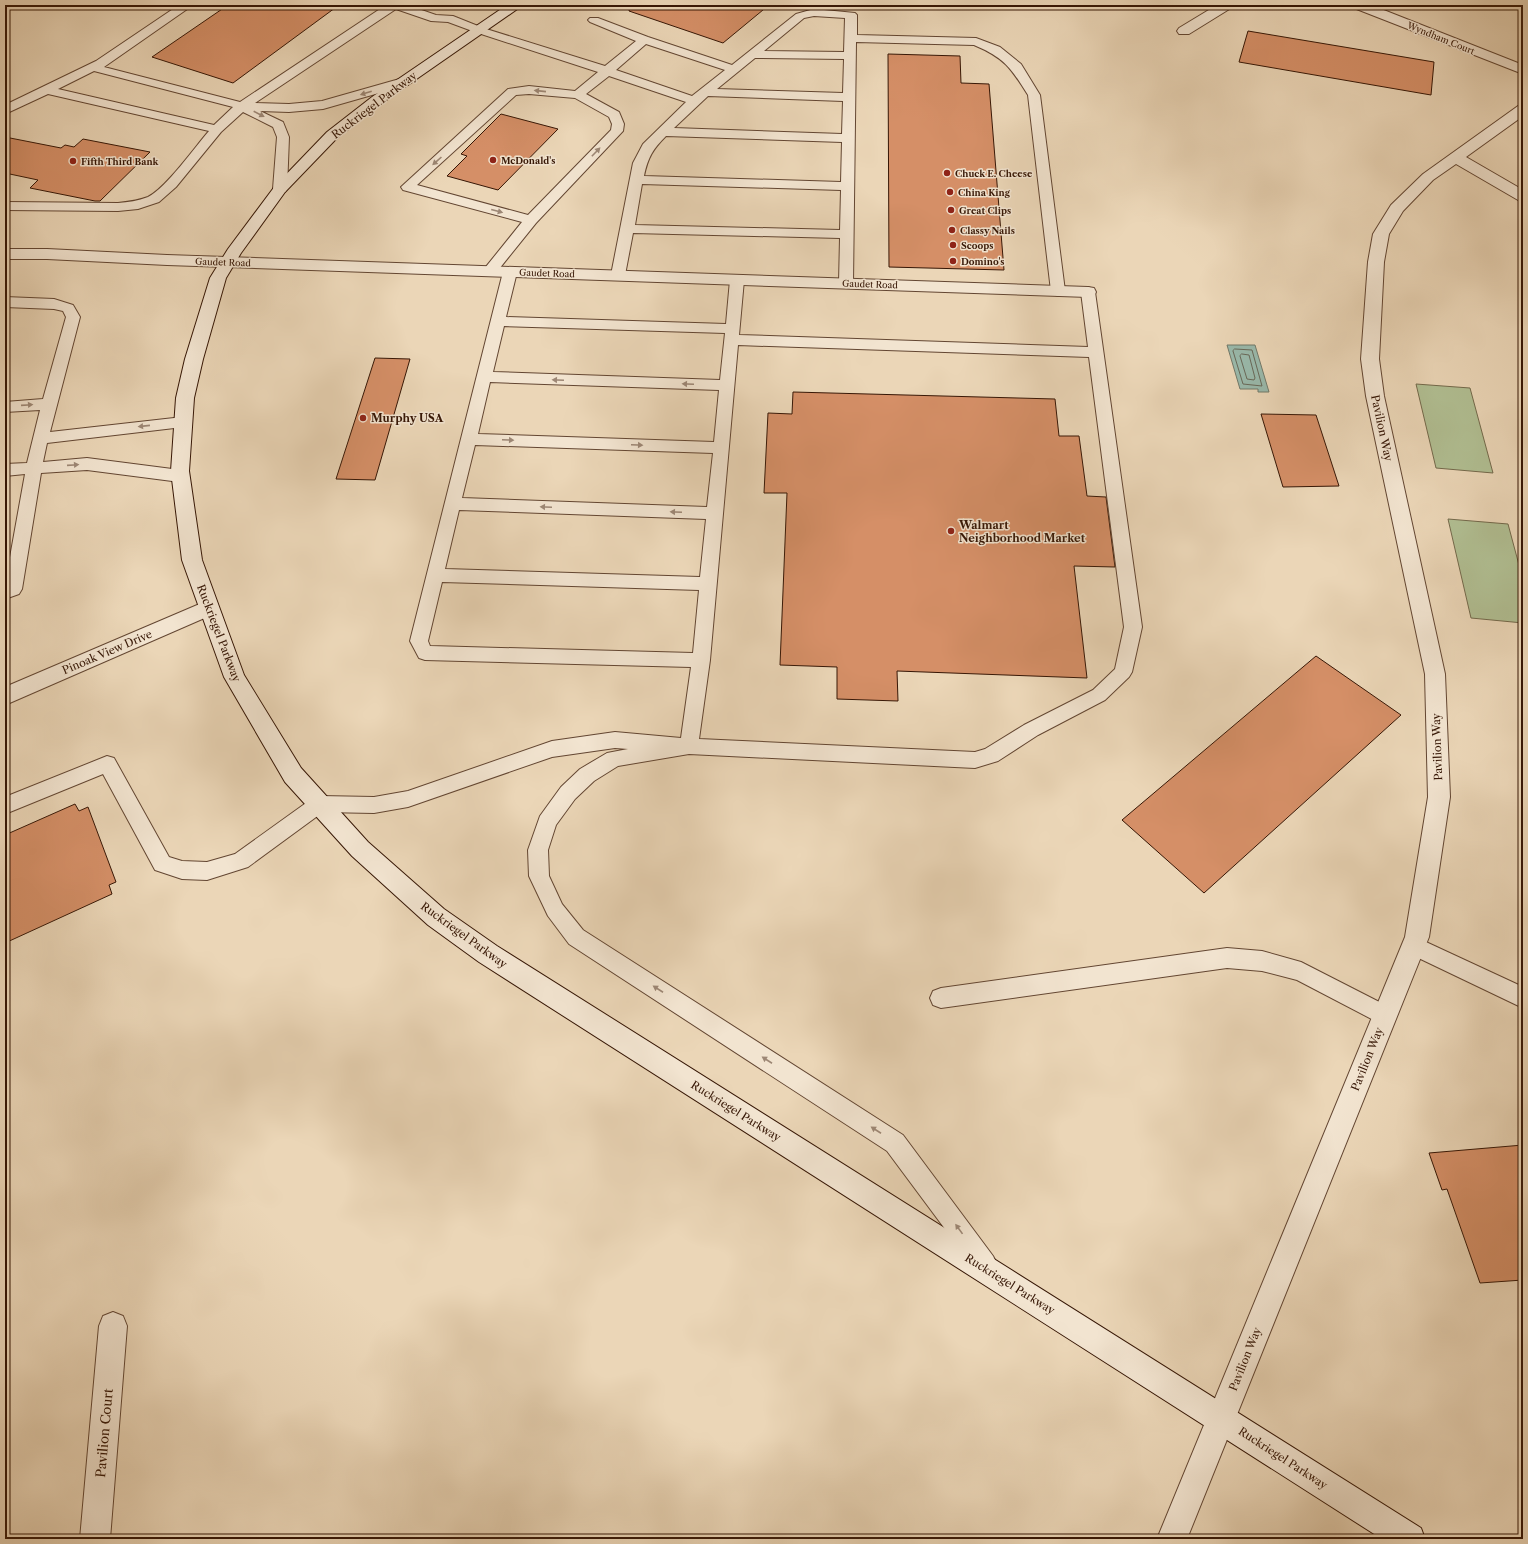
<svg xmlns="http://www.w3.org/2000/svg" width="1528" height="1544" viewBox="0 0 1528 1544" font-family="'Libre Caslon Text',serif">
<style>
.green{fill:#b1bf93;stroke:#746a4c}
.water{fill:#99b9ab;stroke:#717869}
.lines{fill:none;stroke-linecap:round;stroke-linejoin:round}
.shore{stroke:#686858;stroke-width:1}
.building{fill:#d58f67;stroke:#361605}
.service-casing{stroke:#634632;stroke-width:2}
.minor-casing{stroke:#634632;stroke-width:2}
.secondary-casing{stroke:#361605;stroke-width:2}
.service{fill:#f2e4d0;fill-rule:evenodd}
.minor{fill:#f2e4d0;fill-rule:evenodd}
.secondary{fill:#f2e4d0;fill-rule:evenodd}
.oneway{fill:#9d8775}
.poi-dot{fill:#8f2418;stroke:#f2e4d0;stroke-width:1.5}
.labels{text-anchor:middle;dominant-baseline:central;stroke-width:3;stroke-linejoin:round;paint-order:stroke}
.far-street-label{font-size:9px;fill:#361605;stroke:#f2e4d0}
.far-poi-label{font-size:9px;font-weight:bold;fill:#361605;stroke:#f2e4d0;text-anchor:start}
.street-label{font-size:11px;fill:#361605;stroke:#f2e4d0}
.poi-label{font-size:11px;font-weight:bold;fill:#361605;stroke:#f2e4d0;text-anchor:start}
.near-street-label{font-size:13px;fill:#361605;stroke:#f2e4d0}
</style>
<rect width="100%" height="100%" fill="#ebd6b7"/>
<filter id="stains"><feTurbulence type="fractalNoise" baseFrequency=".005" numOctaves="4"/><feColorMatrix values="0 0 0 0 .2 0 0 0 0 .09 0 0 0 0 .02 0 0 0 .5 -.17"/></filter>
<radialGradient id="worn" r=".72"><stop offset=".6" stop-color="#630" stop-opacity="0"/><stop offset="1" stop-color="#630" stop-opacity=".3"/></radialGradient>
<path class="green" d="M1416 384 1470 388 1493 473 1436 468Z
M1448 519 1508 524 1523 580V623L1471 618Z"/>
<path class="water" d="M1227 345H1255L1269 392H1258V389H1240Z"/>
<g class="lines">
<path class="shore" d="M1235 349 1252 350 1262 386 1243 384 1233 351Z
M1242 354 1249 355 1255 378 1254 380 1247 379 1240 356Z"/>
</g>
<path class="building" d="M228 5H339L233 83 152 57Z
M630 5H769L723 43 629 11Z
M1248 31 1434 62 1431 95 1239 62Z
M888 54 960 56 961 83 989 84 1004 270 889 267Z
M501 114 558 129 498 190 447 176 467 156 461 154Z
M5 137 61 148 65 145 74 147 83 139 150 152 100 201H95L30 188 38 180 5 173Z
M375 358 410 359 375 480 336 479Z
M793 392 1055 399 1059 436H1079L1087 496 1106 497 1115 567 1074 566 1087 678 897 671 898 701 837 699V667L780 665 787 493H764L768 413 792 414Z
M1261 414 1316 415 1339 486 1283 487Z
M1316 656 1401 715 1204 893 1122 820Z
M75 804 79 811 88 807 116 882 109 885 112 894 5 943V835Z
M1523 1145V1280L1480 1283 1447 1189 1442 1190 1429 1153Z"/>
<g class="lines">
<defs>
<path id="service" d="M179 5H193L104 67 240 102 386 5H407L436 15 453 16 483 28 605 66 636 41 590 22 588 20 590 18H598L648 37 732 65 796 14 814 9 855 13 857 15V35L976 38 1000 47 1021 64 1040 95 1065 291 1063 294 1058 296 1053 294 1051 291 1028 95C1011 68 1005 58 974 45L856 42 853 283 851 286 846 287 841 286 839 283 840 238 633 233 625 275 623 278 618 279 613 278 611 275 633 163 643 144 686 102 609 76 586 94 619 112 624 124 623 131 536 223 495 274 490 275 485 274 483 271 485 268 522 222 403 190 401 187 508 89 529 86 575 91 598 72 475 32 448 22 431 21 396 9 255 103 289 104 322 101 403 78 407 79 409 82 407 85 323 109 289 112 260 111 283 122 289 137 287 189 285 192H275L273 189 277 137 273 127 243 112 221 132 176 187 159 202 138 209 118 211 5 210V202L118 203C128 202 138 201 148 197 166 188 195 147 209 131L48 94 5 114V105L96 61ZM814 16 845 18 844 52 764 51 804 18ZM646 44 725 70 692 96 616 70ZM755 58 844 59 843 93 717 89ZM94 71 233 107 214 125 58 89ZM529 94 575 98 609 117 612 124 611 130 528 215 417 185 516 95ZM708 96 843 101 842 134 674 128ZM666 136 842 142 841 182 644 176C648 157 653 149 666 136ZM642 184 841 190 840 230 635 225Z
M510 268 515 269 517 272 506 317 726 324 730 280 732 277 737 276 742 277 744 280 739 335 1088 347 1081 292 1083 289 1088 287 1093 289 1095 292 1142 627 1132 672 1129 677 1105 700 1038 735 998 761 975 768 689 754 618 766 594 781 575 799 556 825 548 850 549 876 562 904 583 930 903 1135 993 1256 997 1264 993 1272 985 1276 977 1272 887 1151 569 944 548 916 529 876 528 850 540 816 561 787 580 769 607 753 628 749 615 748 552 757 408 807 374 813 323 812 248 867 207 880 182 879 155 870 103 774 5 814V797L107 756 114 758 169 857 182 861 207 862 235 854 313 798 320 796 374 797 408 791 552 741 615 732 681 738 691 667 425 660 419 658 410 641 503 272 505 269ZM504 326 725 333 720 380 493 372ZM738 345 1089 357 1124 627 1115 669 1093 690 1024 725 985 749 975 752 699 739 710 660ZM490 382 719 390 714 442 478 434ZM475 445 713 453 707 507 462 498ZM459 510 706 519 700 577 445 569ZM442 582 699 590 693 653 430 646 428 641Z
M5 297 54 299 73 305 80 317 50 432 183 417 189 418 191 422 189 426 183 427 47 443 43 462 87 458 180 470 186 472 188 476 186 480 180 482 87 470 41 473 22 589 19 594 5 599V585L25 474 5 476V464L27 463 40 410 5 412V402L43 399 66 317 63 311 54 309 5 307Z
M1413 936 1523 987V1008L1406 952 1403 945 1406 938Z
M1227 948 1262 951 1301 962 1393 1009 1396 1016 1393 1023 1385 1026 1297 980 1262 971 1227 968 941 1008 933 1005 930 998 933 991 941 988Z"/>
<path id="minor" d="M1217 5H1233L1231 8 1189 34H1179L1177 31 1179 28Z
M1352 5H1371L1523 65V74L1354 8Z
M1523 105V116L1466 157 1523 190V202L1518 200 1456 164 1433 180 1403 211 1389 234 1384 262 1379 359 1384 396 1445 674 1450 797 1429 937 1187 1539H1157L1405 937 1428 797 1425 674 1366 396 1361 359 1368 262 1373 234 1391 205 1423 174 1518 106Z
M5 249H47L167 255 1088 287 1094 288 1096 292 1094 296 1088 297 167 265 47 259H5Z
M209 600 216 603 219 608 216 613 5 705V687Z
M113 1312 123 1316 127 1326 110 1539H80L99 1326 103 1316Z"/>
<path id="secondary" d="M507 5H523L382 103 337 138 285 192 241 253 226 278 203 359 194 398 189 471 202 560 244 675 301 768 368 842 444 909 497 946 1421 1528 1425 1539H1382L479 962 428 925 352 856 285 782 224 677 182 560 171 471 176 398 185 359 210 278 228 249 275 186 327 132 372 97Z"/>
</defs>
<use href="#service" class="service-casing"/>
<use href="#minor" class="minor-casing"/>
<use href="#secondary" class="secondary-casing"/>
<use href="#service" class="service"/>
<use href="#minor" class="minor"/>
<use href="#secondary" class="secondary"/>
</g>
<defs><path id="oneway-solid" d="M-6-.8H1V-3.2L6.5 0L1 3.2V.8H-6Z"/></defs>
<g class="oneway">
<use href="#oneway-solid" transform="translate(540 91) rotate(-174)"/>
<use href="#oneway-solid" transform="translate(366 93) rotate(163)"/>
<use href="#oneway-solid" transform="translate(259 114) rotate(27)"/>
<use href="#oneway-solid" transform="translate(596 152) rotate(-46)"/>
<use href="#oneway-solid" transform="translate(437 161) rotate(138)"/>
<use href="#oneway-solid" transform="translate(497 211) rotate(15)"/>
<use href="#oneway-solid" transform="translate(558 380) rotate(-178)"/>
<use href="#oneway-solid" transform="translate(688 384) rotate(-178)"/>
<use href="#oneway-solid" transform="translate(27 405) rotate(-4)"/>
<use href="#oneway-solid" transform="translate(144 426) rotate(174)"/>
<use href="#oneway-solid" transform="translate(508 440) rotate(2)"/>
<use href="#oneway-solid" transform="translate(637 445) rotate(2)"/>
<use href="#oneway-solid" transform="translate(73 465) rotate(-4)"/>
<use href="#oneway-solid" transform="translate(546 507) rotate(-178)"/>
<use href="#oneway-solid" transform="translate(676 512) rotate(-178)"/>
<use href="#oneway-solid" transform="translate(658 989) rotate(-147)"/>
<use href="#oneway-solid" transform="translate(767 1060) rotate(-147)"/>
<use href="#oneway-solid" transform="translate(876 1130) rotate(-147)"/>
<use href="#oneway-solid" transform="translate(959 1229) rotate(-126)"/>
</g>
<g class="poi-dot">
<circle cx="493" cy="160" r="4"/>
<circle cx="73" cy="161" r="4"/>
<circle cx="947" cy="173" r="4"/>
<circle cx="950" cy="192" r="4"/>
<circle cx="951" cy="210" r="4"/>
<circle cx="952" cy="230" r="4"/>
<circle cx="953" cy="245" r="4"/>
<circle cx="953" cy="261" r="4"/>
<circle cx="363" cy="418" r="4"/>
<circle cx="951" cy="531" r="4"/>
</g>
<g class="labels">
<g class="far-street-label">
<text transform="translate(1441 38) rotate(22)">Wyndham Court</text>
<text transform="translate(223 262) rotate(2)">Gaudet Road</text>
<text transform="translate(547 273) rotate(2)">Gaudet Road</text>
<text transform="translate(870 284) rotate(2)">Gaudet Road</text>
</g>
<g class="far-poi-label">
<text x="501" y="160">McDonald's</text>
<text x="81" y="161">Fifth Third Bank</text>
<text x="955" y="173">Chuck E. Cheese</text>
<text x="958" y="192">China King</text>
<text x="959" y="210">Great Clips</text>
<text x="960" y="230">Classy Nails</text>
<text x="961" y="245">Scoops</text>
<text x="961" y="261">Domino's</text>
</g>
<g class="street-label">
<text transform="translate(374 105) rotate(-37)">Ruckriegel Parkway</text>
<text transform="translate(1382 428) rotate(78)">Pavilion Way</text>
<text transform="translate(219 633) rotate(69)">Ruckriegel Parkway</text>
<text transform="translate(107 652) rotate(-23)">Pinoak View Drive</text>
<text transform="translate(1437 747) rotate(-92)">Pavilion Way</text>
<text transform="translate(464 935) rotate(36)">Ruckriegel Parkway</text>
<text transform="translate(1367 1059) rotate(-68)">Pavilion Way</text>
<text transform="translate(736 1111) rotate(32)">Ruckriegel Parkway</text>
<text transform="translate(1010 1284) rotate(32)">Ruckriegel Parkway</text>
<text transform="translate(1245 1359) rotate(-68)">Pavilion Way</text>
<text transform="translate(1283 1458) rotate(33)">Ruckriegel Parkway</text>
</g>
<g class="poi-label">
<text x="371" y="418">Murphy USA</text>
<text x="959" y="525">Walmart<tspan x="959" dy="13">Neighborhood Market</tspan></text>
</g>
<g class="near-street-label">
<text transform="translate(104 1433) rotate(-85)">Pavilion Court</text>
</g>
</g>
<rect width="1528" height="1544" fill="none" stroke="#ebd6b7" stroke-width="20"/>
<rect x="6" y="6" width="1516" height="1532" fill="none" stroke="#361605" stroke-width="2"/>
<rect x="10" y="10" width="1508" height="1524" fill="none" stroke="#361605"/>
<rect width="100%" height="100%" filter="url(#stains)"/>
<rect width="100%" height="100%" fill="url(#worn)"/>
</svg>
